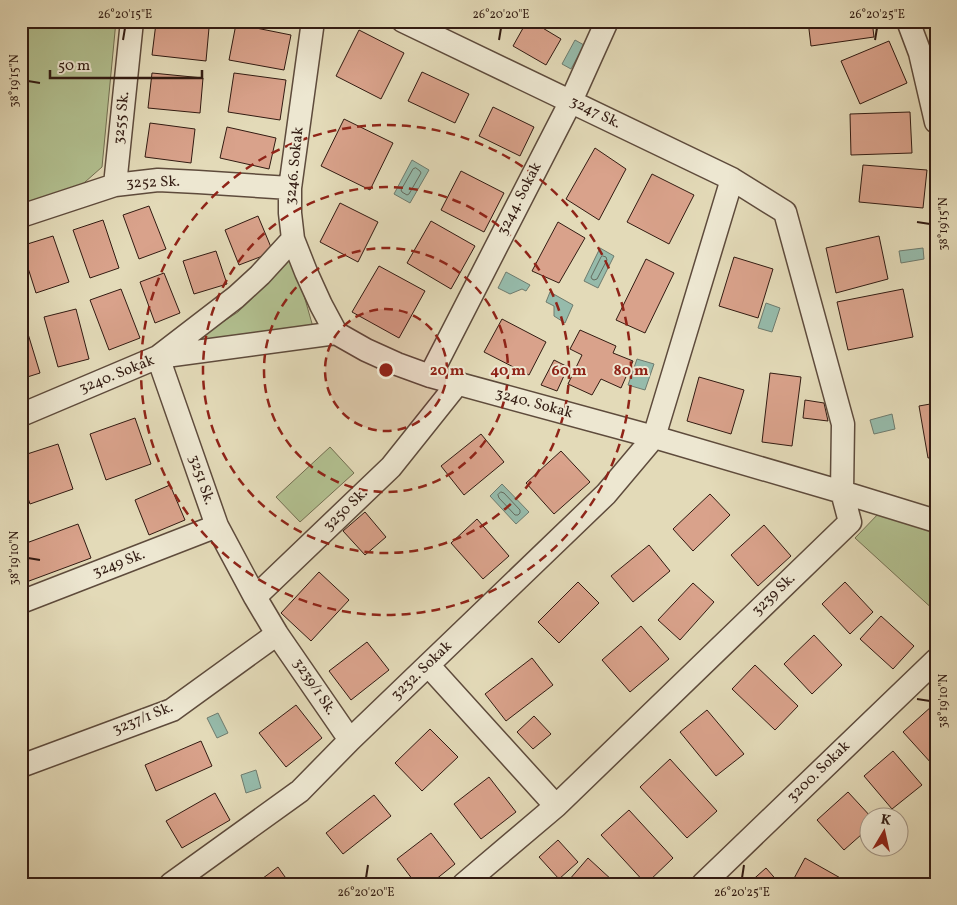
<svg xmlns="http://www.w3.org/2000/svg" width="957" height="905" viewBox="0 0 957 905" font-family="Vollkorn,serif">
<style>
.green{fill:#b2c090;stroke:#726e51}
.water{fill:#96bbab;stroke:#6e7b6e}
.lines{fill:none;stroke-linecap:round;stroke-linejoin:round}
.shore{stroke:#646b5e;stroke-width:1}
.building{fill:#d9a28b;stroke:#321b12}
.minor-casing{stroke:#5e4b3c;stroke-width:25}
.minor{stroke:#ede7d1;stroke-width:22}
.ticks{fill:none;stroke:#321b12;stroke-width:2}
.ring{fill:none;stroke:#8f2418;stroke-width:2.5;stroke-dasharray:9 6}
.labels{text-anchor:middle;dominant-baseline:central;stroke-width:4;stroke-linejoin:round;paint-order:stroke}
.street-label{font-size:15px;fill:#321b12;stroke:#ede7d1}
.centre{fill:#8f2418;stroke:#ede7d1;stroke-width:2.5}
.ring-label{font-size:15px;text-anchor:middle;font-weight:bold;fill:#8f2418;stroke:#ede7d1;stroke-width:4;stroke-linejoin:round;paint-order:stroke}
.neatline{fill:none;stroke:#321b12;stroke-width:2}
.ticks-label{font-size:12px;text-anchor:middle;fill:#321b12}
</style>
<rect width="100%" height="100%" fill="#e3dab8"/>
<filter id="stains"><feTurbulence type="fractalNoise" baseFrequency=".004" numOctaves="4"/><feColorMatrix values="0 0 0 0 .2 0 0 0 0 .09 0 0 0 0 .02 0 0 0 .5 -.17"/></filter>
<radialGradient id="worn" r=".72"><stop offset=".6" stop-color="#630" stop-opacity="0"/><stop offset="1" stop-color="#630" stop-opacity=".3"/></radialGradient>
<path class="green" d="M21 21H116L102 167 76 190 21 206Z
M291 250 315 334 250 333 178 351 238 312 267 284Z
M330 447 354 473 300 522 276 497Z
M881 511 936 528V612L855 538Z"/>
<path class="water" d="M575 40 584 45 571 69 562 64Z
M412 160 429 170 410 203 394 194Z
M600 248 614 256 598 288 584 281Z
M923 248 924 259 901 263 899 251Z
M506 272 530 285 526 291 522 289 510 294 498 288Z
M550 292 573 305 565 323 554 316V306L546 302Z
M766 303 780 308 772 332 758 328Z
M637 359 654 364 645 390 628 385Z
M892 414 895 429 874 434 870 420Z
M502 484 529 512 516 524 490 496Z
M218 713 228 733 217 738 207 718Z
M256 770 261 788 246 793 241 775Z"/>
<g class="lines">
<path class="shore" d="M416 168 420 171 421 173 409 194 407 195 402 192 401 190 413 169Z
M603 256 606 257 607 260 597 279 594 280 592 279 591 277 601 257Z
M501 492 504 493 520 510V513L518 515H515L499 498 498 495Z"/>
</g>
<path class="building" d="M527 21H531L561 39 546 65 513 46Z
M808 21H872L874 37 811 46Z
M156 23 209 28 206 61 152 55Z
M236 24 291 35 284 70 229 60Z
M359 30 404 53 381 99 336 76Z
M889 41 907 83 860 104 841 61Z
M422 72 469 94 455 123 408 101Z
M152 73 203 78 200 113 148 108Z
M234 73 286 80 280 120 228 112Z
M493 107 534 127 520 156 479 136Z
M910 112 912 153 851 155 850 114Z
M344 119 393 143 370 190 321 166Z
M150 123 195 129 191 163 145 157Z
M227 127 276 138 269 169 220 158Z
M595 148 626 169 599 220 566 199Z
M863 165 927 170 923 208 859 202Z
M461 171 504 193 484 232 441 210Z
M652 174 694 195 669 244 627 222Z
M340 203 378 222 358 262 320 242Z
M149 206 166 249 139 259 123 215Z
M258 216 273 252 239 265 225 230Z
M103 220 119 268 90 278 73 230Z
M431 221 475 246 451 289 407 263Z
M558 222 585 238 559 283 532 271Z
M53 236 69 282 36 293 21 246Z
M879 236 888 279 836 293 826 248Z
M216 251 227 284 194 294 183 261Z
M734 257 773 269 758 318 719 306Z
M646 259 674 273 645 333 616 320Z
M379 266 425 291 399 338 352 312Z
M164 273 180 313 155 323 140 282Z
M121 289 140 338 109 350 90 300Z
M903 289 913 337 848 350 837 302Z
M76 309 89 359 58 367 44 317Z
M502 319 546 342 529 375 484 352Z
M25 324 40 373 21 379V325Z
M580 330 616 346 613 353 633 361 621 388 601 379 592 395 568 384 582 355 570 349Z
M554 360 568 367 557 391 541 385Z
M770 373 801 377 792 446 762 442Z
M699 377 744 390 731 434 687 421Z
M805 400 824 403 828 421 803 418Z
M936 403V457L928 458 919 406Z
M135 418 151 464 106 480 90 434Z
M481 434 504 462 464 495 441 466Z
M58 444 73 489 30 504 21 478V456Z
M561 451 590 482 554 514 526 483Z
M170 485 185 520 149 535 135 500Z
M710 494 730 515 693 551 673 529Z
M365 512 386 537 365 555 343 531Z
M477 519 509 556 483 579 451 543Z
M78 524 91 558 21 584V545Z
M764 525 791 556 758 586 731 555Z
M649 545 670 571 633 602 611 576Z
M319 572 349 600 311 641 281 613Z
M578 582 599 603 559 643 538 622Z
M845 582 873 612 850 634 822 604Z
M693 583 714 602 680 640 658 620Z
M881 616 914 646 893 669 860 639Z
M641 626 669 659 630 692 602 660Z
M814 635 842 665 812 694 784 664Z
M367 642 389 670 351 700 329 671Z
M532 658 553 685 506 721 485 694Z
M755 665 798 706 775 730 732 689Z
M296 705 322 738 286 767 259 733Z
M932 706 936 710V761L932 764 903 732Z
M707 710 744 754 716 776 680 732Z
M534 716 551 734 533 749 517 732Z
M430 729 458 757 422 791 395 763Z
M201 741 212 766 156 791 145 765Z
M893 751 922 785 892 809 864 776Z
M670 759 717 811 687 838 640 787Z
M489 777 516 812 481 839 454 804Z
M848 792 872 818H870V827L844 850 817 820Z
M215 793 230 820 182 848 166 821Z
M374 795 391 816 343 854 326 833Z
M629 810 673 858 646 884 601 835Z
M431 833 455 864 430 884H416L397 859Z
M558 840 578 862 559 879 539 857Z
M588 858 613 881 610 884H574L569 880Z
M805 858 851 884H791Z
M278 867 290 884H255Z
M766 868 780 884H748Z"/>
<g class="lines">
<defs>
<path id="minor" d="M313 21 290 188V213L293 239 306 272 321 305 336 333
M403 21 732 179 785 212 843 424 842 492 850 522 556 806 464 884
M908 21 920 53 936 122
M115 185 132 21
M21 216 115 185 158 180 198 182 290 188
M430 376 571 101 607 21
M21 415 158 357 336 333 366 350 397 364 430 376 654 437 842 492 936 521
M255 597 217 526 158 357 236 297 260 275 293 239
M21 602 217 526
M428 665 556 806
M350 740 277 634 255 597 391 467 458 383
M21 766 172 710 277 634
M171 884 300 791 350 740 606 494 654 437 732 179
M703 884 936 660"/>
</defs>
<use href="#minor" class="minor-casing"/>
<use href="#minor" class="minor"/>
</g>
<path class="ticks" d="M123 40 125 28M499 40 501 28M875 40 877 28M28 81 40 83M917 222 930 224M28 558 40 560M917 699 930 701M366 878 368 865M742 878 744 865"/>
<circle cx="386" cy="370" r="61" fill="#8f2418" fill-opacity=".12"/>
<g class="ring">
<circle cx="386" cy="370" r="61"/>
<circle cx="386" cy="370" r="122"/>
<circle cx="386" cy="370" r="183"/>
<circle cx="386" cy="370" r="245"/>
</g>
<g class="labels">
<g class="street-label">
<text transform="translate(595 113) rotate(26)">3247 Sk.</text>
<text transform="translate(122 118) rotate(-84)">3255 Sk.</text>
<text transform="translate(295 166) rotate(-84)">3246. Sokak</text>
<text transform="translate(153 183) rotate(-2)">3252 Sk.</text>
<text transform="translate(520 199) rotate(-63)">3244. Sokak</text>
<text transform="translate(117 375) rotate(-22)">3240. Sokak</text>
<text transform="translate(534 404) rotate(15)">3240. Sokak</text>
<text transform="translate(201 480) rotate(71)">3251 Sk.</text>
<text transform="translate(346 510) rotate(-44)">3250 Sk.</text>
<text transform="translate(119 564) rotate(-21)">3249 Sk.</text>
<text transform="translate(774 595) rotate(-44)">3239 Sk.</text>
<text transform="translate(422 671) rotate(-44)">3232. Sokak</text>
<text transform="translate(314 687) rotate(56)">3239/1 Sk.</text>
<text transform="translate(143 719) rotate(-22)">3237/1 Sk.</text>
<text transform="translate(819 772) rotate(-44)">3200. Sokak</text>
</g>
</g>
<circle cx="386" cy="370" r="8" class="centre"/>
<g class="ring-label">
<text x="447" y="375">20 m</text>
<text x="508" y="375">40 m</text>
<text x="569" y="375">60 m</text>
<text x="631" y="375">80 m</text>
</g>
<rect width="957" height="905" fill="none" stroke="#e3dab8" stroke-width="55"/>
<g transform="translate(884 832) rotate(9)"><circle r="24" fill="#ede7d1" stroke="#a29585"/>
<path d="M0-4L9 19L0 12L-9 19Z" fill="#8f2418"/>
<text y="-8" font-size="14" font-weight="bold" text-anchor="middle" fill="#321b12">K</text>
</g>
<path d="M50 70v8h152v-8" fill="none" stroke="#321b12" stroke-width="2.5"/>
<text x="58" y="70" font-size="15" fill="#321b12" stroke="#ede7d1" stroke-width="4" paint-order="stroke">50 m</text>
<rect x="28" y="28" width="902" height="850" class="neatline"/>
<g class="ticks-label">
<text x="125" y="18">26°20'15"E</text>
<text x="501" y="18">26°20'20"E</text>
<text x="877" y="18">26°20'25"E</text>
<text transform="translate(14 81) rotate(-90)" y="4">38°19'15"N</text>
<text transform="translate(943 224) rotate(-90)" y="4">38°19'15"N</text>
<text transform="translate(14 558) rotate(-90)" y="4">38°19'10"N</text>
<text transform="translate(943 701) rotate(-90)" y="4">38°19'10"N</text>
<text x="366" y="896">26°20'20"E</text>
<text x="742" y="896">26°20'25"E</text>
</g>
<rect width="100%" height="100%" filter="url(#stains)"/>
<rect width="100%" height="100%" fill="url(#worn)"/>
</svg>
